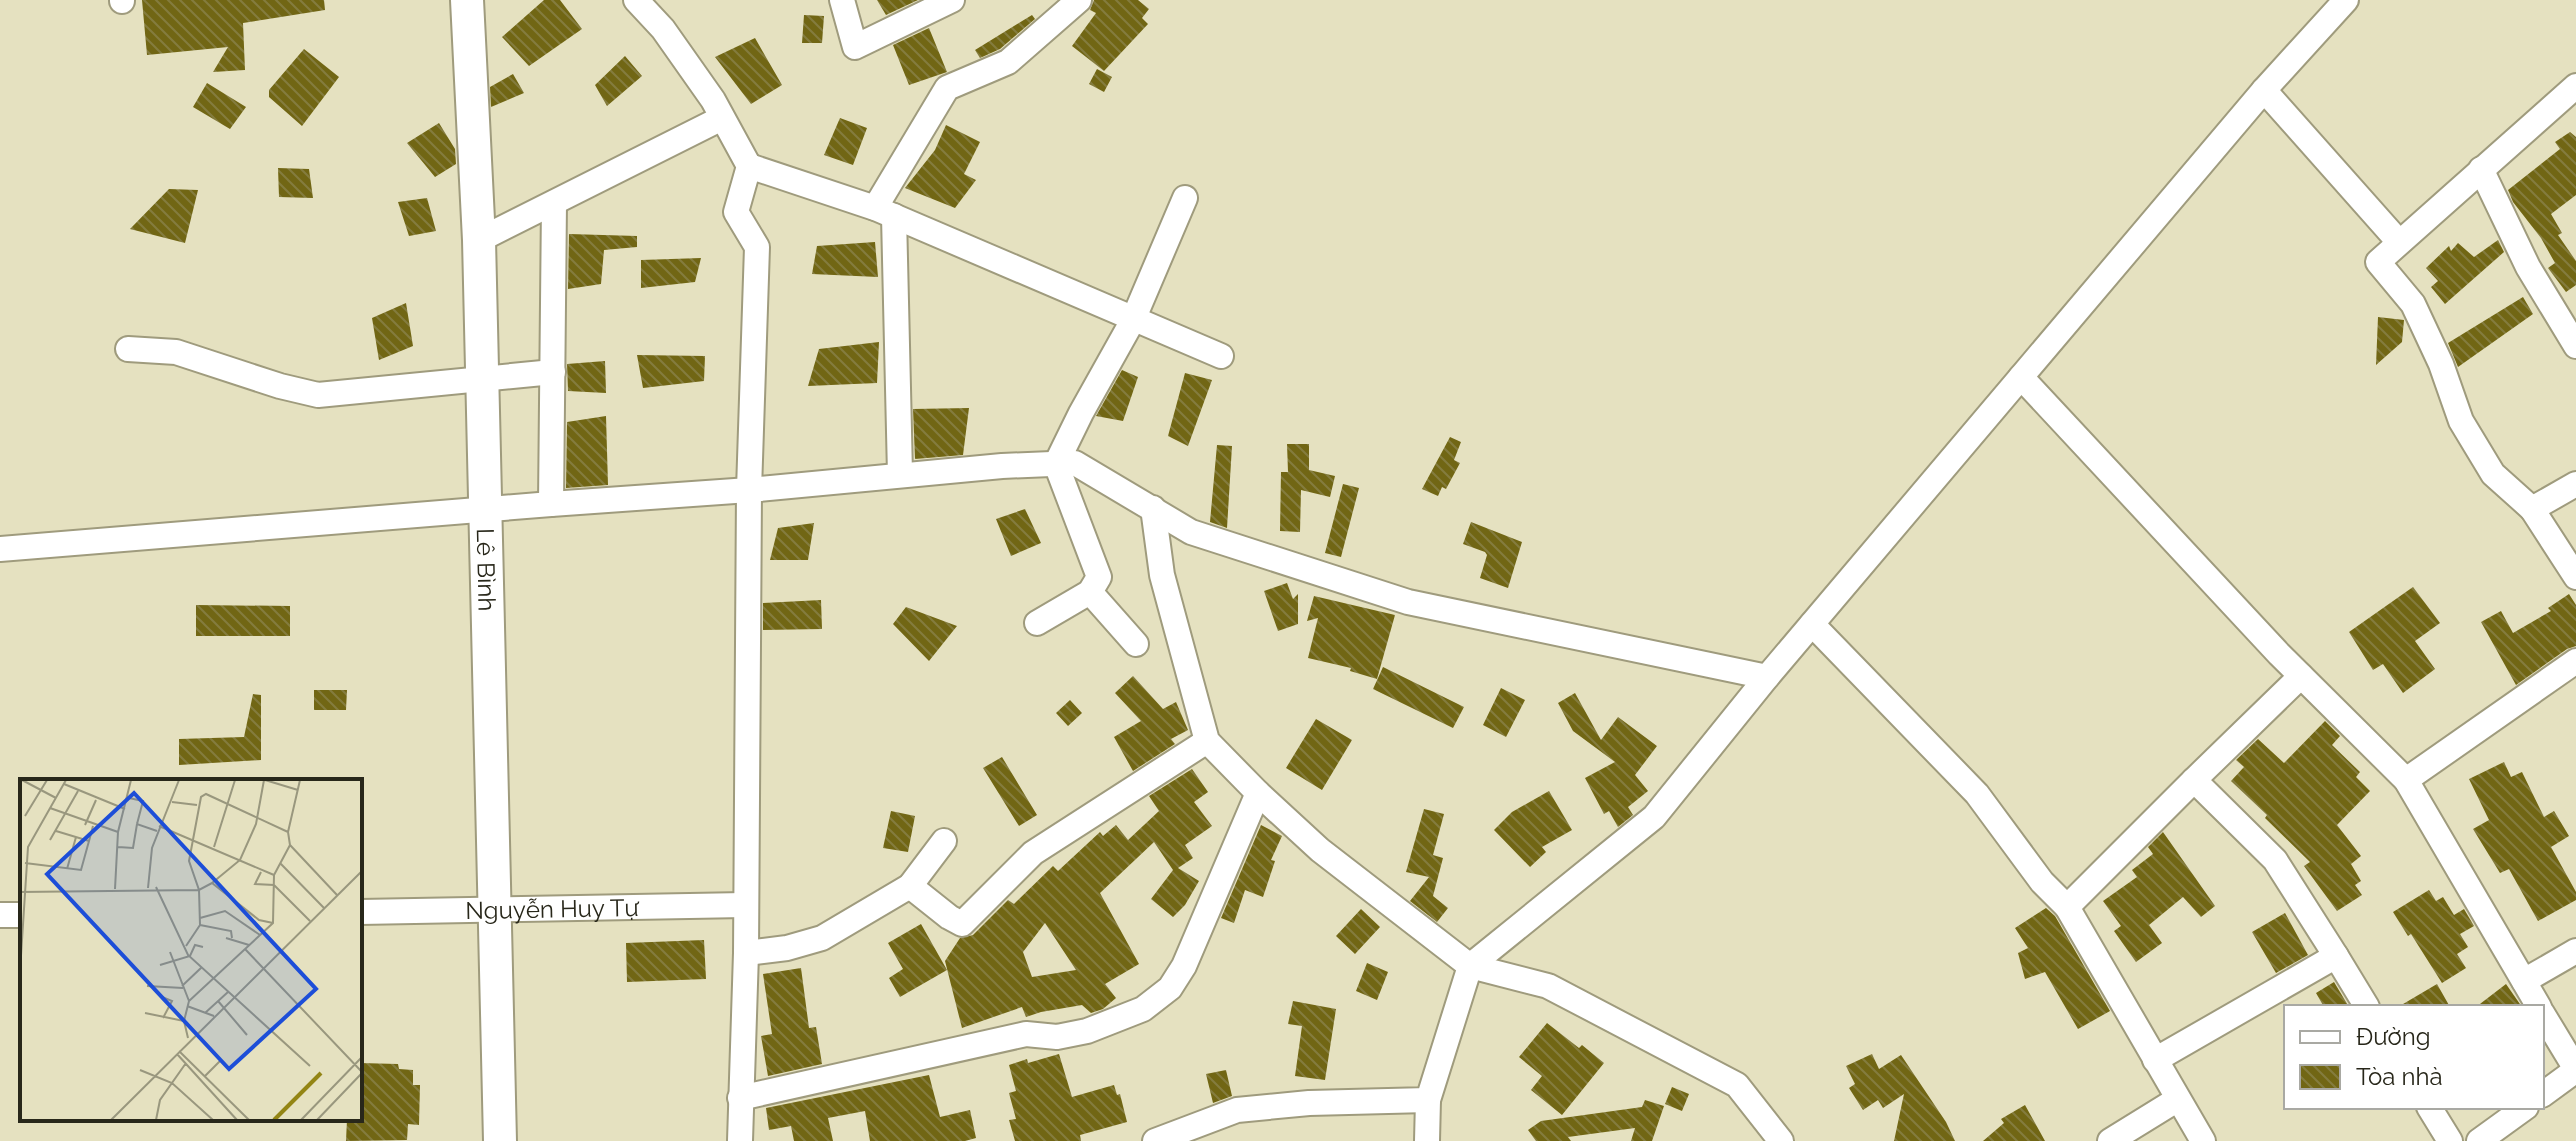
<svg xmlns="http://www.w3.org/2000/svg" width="2576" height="1141" viewBox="0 0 2576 1141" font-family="Raleway,sans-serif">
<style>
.building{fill:url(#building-back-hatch);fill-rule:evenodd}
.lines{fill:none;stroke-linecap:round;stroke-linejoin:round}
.street-casing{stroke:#9f9b7d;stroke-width:28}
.secondary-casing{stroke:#9f9b7d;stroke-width:36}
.street{stroke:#fff;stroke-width:24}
.secondary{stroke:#fff;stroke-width:32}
.labels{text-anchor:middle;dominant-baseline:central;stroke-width:8;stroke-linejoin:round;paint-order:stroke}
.street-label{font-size:24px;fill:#28271a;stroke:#fff}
.inset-river{fill:none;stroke:#938515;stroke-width:4}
.inset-road{fill:none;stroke:#99977e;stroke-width:2}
.view{fill:#1d4ed8;fill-opacity:0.15;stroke:#1d4ed8;stroke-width:4}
.inset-edge{fill:none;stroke:#28271a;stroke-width:4}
</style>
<defs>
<pattern id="building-back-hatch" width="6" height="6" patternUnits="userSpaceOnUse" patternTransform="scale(2)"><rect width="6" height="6" fill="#716614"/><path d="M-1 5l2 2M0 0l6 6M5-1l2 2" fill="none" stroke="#847c3e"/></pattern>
</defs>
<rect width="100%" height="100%" fill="#e5e1c0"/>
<path class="building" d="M142 0H324L325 10 243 23 245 70 213 72 228 47 147 55Z
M544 0H560L582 29 529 66 502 37Z
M877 0H918L886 15Z
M1094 0H1138L1149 9 1142 18 1148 24 1104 71 1072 46 1096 13 1090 10Z
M804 15 824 16 822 43H802Z
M1032 15 1035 19 1000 49 980 58 975 50Z
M929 28 947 72 909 85 893 45Z
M755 38 782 85 751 104 715 57Z
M304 49 339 77 302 126 269 97V90Z
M625 56 642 76 607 106 595 85Z
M1097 69 1112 77 1104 92 1089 84Z
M513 74 524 93 491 107 490 87Z
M207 83 246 107 230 129 193 107Z
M840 118 867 128 853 165 824 155Z
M439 123 455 149 456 164 435 177 407 143Z
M946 125 980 142 964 174 976 180 955 208 905 188 935 150Z
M2570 132 2576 137V195L2551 214 2562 233 2558 235 2576 261V285L2566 292 2548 268 2555 263 2541 238 2513 202 2508 190 2560 149 2555 142Z
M278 168 309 169 313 198 279 197Z
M169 189 198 190 185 243 130 229Z
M427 198 436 231 409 236 398 202Z
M569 234 637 236V247L604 250 601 284 568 289Z
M2498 240 2504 252 2445 304 2431 287 2438 281 2426 268 2449 246 2451 251 2458 243 2474 257Z
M875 242 878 277 812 274 817 246Z
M701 258 695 282 641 288V260Z
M2523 297 2533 314 2458 367 2448 343Z
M406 303 413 346 379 360 372 318Z
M2378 317 2404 320 2402 342 2376 365Z
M879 342 877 383 808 386 819 349Z
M637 355 705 356 704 381 643 388Z
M605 361 606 393 568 391 567 364Z
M1122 370 1138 377 1123 421 1096 416Z
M1185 373 1212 380 1188 446 1168 436Z
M969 408 963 455 915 459 913 409Z
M606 416 608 485 566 488 567 422Z
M1450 437 1461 442 1454 460 1460 463 1446 489 1442 487 1438 496 1422 489Z
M1287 444H1309V470L1335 476 1330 497 1301 490 1300 532 1280 531 1281 472H1288Z
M1217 445 1232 446 1227 528 1210 522Z
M1343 484 1359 488 1341 557 1325 553Z
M1025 509 1041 543 1011 556 996 519Z
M1471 522 1522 542 1508 588 1480 578 1487 555 1485 552 1463 544Z
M814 523 808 560H770L778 528Z
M1287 583 1293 599 1298 594V624L1278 631 1264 591Z
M2413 587 2440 623 2415 641 2435 669 2403 693 2383 664 2373 670 2349 632Z
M2569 594 2576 605V646L2567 649 2516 685 2481 622 2501 611 2513 633 2551 611 2548 608Z
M1314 596 1395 615 1377 679 1350 671 1351 668 1308 658 1318 618 1307 621Z
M821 600 822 629 763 630V603Z
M196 605 290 606V636H196Z
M906 607 957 626 929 661 893 624Z
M1383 667 1464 707 1453 728 1373 689Z
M1133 676 1163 709 1176 702 1188 730 1171 739 1175 744 1133 771 1114 737 1141 721 1115 693Z
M1501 688 1525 700 1506 737 1483 725Z
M314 690H347L346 710H314Z
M1575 693 1601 740 1618 717 1657 746 1635 775 1648 791 1628 807 1633 815 1618 827 1609 811 1604 814 1585 778 1615 762 1573 731 1558 703Z
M253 694 261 695V760L179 765V739L244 737Z
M1070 700 1082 713 1068 726 1056 713Z
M1316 719 1352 740 1322 790 1286 768Z
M2325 721 2340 736 2332 745 2360 772 2356 777 2370 791 2337 825 2361 856 2351 864 2361 881 2355 885 2362 895 2337 911 2304 866 2310 862 2265 818 2267 815 2231 781 2244 767 2236 760 2258 739 2284 763Z
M1002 757 1037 815 1019 826 983 768Z
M2504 762 2511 777 2522 772 2544 817 2554 811 2569 836 2551 847 2576 892V900L2538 921 2509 869 2500 873 2473 829 2489 820 2469 779Z
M1192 769 1208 792 1194 802 1212 826 1185 845 1193 858 1178 868 1199 881 1185 905 1173 917 1151 899 1173 870 1154 842 1100 893 1139 964 1105 984 1116 998 1103 1009 1091 1013 1082 1005 1041 1012 1026 1017 1022 1007 962 1028 945 961 960 938 973 935 1008 900 1014 904 1053 866 1058 871 1100 832 1103 836 1116 825 1128 840 1159 811 1149 796ZM1045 923 1076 970 1032 977 1023 952Z
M1549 791 1572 830 1542 847 1546 852 1530 867 1494 830 1512 812Z
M1424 809 1444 814 1433 855 1443 858 1433 896 1448 908 1437 922 1410 901 1429 877 1406 872Z
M891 811 915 816 908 852 883 848Z
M1261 825 1282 836 1271 860 1275 861 1263 897 1245 890 1234 923 1221 918Z
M2163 832 2215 906 2201 917 2183 897 2149 925 2162 943 2136 962 2114 931 2121 926 2103 901 2137 877 2132 870 2153 854 2148 847Z
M2429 890 2436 901 2443 897 2454 915 2464 909 2474 926 2460 934 2468 947 2457 954 2466 968 2442 983 2411 934 2408 936 2393 912Z
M2046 908 2055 916 2110 1011 2078 1029 2045 972 2025 979 2018 953 2028 948 2015 928Z
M1361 909 1380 927 1355 954 1336 936Z
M2285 913 2308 955 2276 973 2252 932Z
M921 924 947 970 900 997 889 978 903 969 888 943Z
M704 940 706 979 627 982 626 943Z
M1367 963 1388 972 1377 1000 1356 991Z
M801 968 809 1028 816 1027 822 1064 768 1076 761 1036 772 1034 763 974Z
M2334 982 2349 1007H2324L2316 993Z
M2437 984 2450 1007H2398Z
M2506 984 2522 1007H2476Z
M1293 1001 1336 1009 1325 1080 1295 1076 1302 1026 1288 1024Z
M1547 1023 1579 1048 1582 1045 1604 1063 1562 1115 1531 1090 1542 1076 1519 1057Z
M1059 1054 1072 1097 1114 1085 1117 1095 1120 1094 1127 1122 1080 1135 1081 1141H1015L1009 1120 1016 1119 1009 1093 1016 1091 1009 1065 1027 1059 1028 1063Z
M1872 1054 1879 1069 1901 1055 1946 1122 1955 1141H1894L1904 1094 1883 1108 1878 1100 1863 1110 1849 1088 1855 1084 1846 1066Z
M360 1063 398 1064 399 1069 413 1070V1085H420L419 1125 408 1124 407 1140 346 1141 347 1119H360Z
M1226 1070 1232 1096 1213 1103 1206 1074Z
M929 1075 940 1117 970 1110 976 1138 965 1141H870L865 1111 828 1118 833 1141H794L791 1126 769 1130 766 1108Z
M1672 1087 1689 1094 1682 1111 1665 1104Z
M1645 1100 1664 1106 1652 1141H1631L1635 1128 1568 1137 1571 1141H1536L1528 1130 1541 1121 1642 1107Z
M2025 1105 2045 1141H1983L2004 1123 2001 1119Z"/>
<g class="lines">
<defs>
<g id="street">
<path d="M122 0V1"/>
<path d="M636 0 663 29 713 100 749 166 736 212 757 247 749 490 746 953 740 1141"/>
<path d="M842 0 855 47 952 0"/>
<path d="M2264 90 2399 242"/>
<path d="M749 166 875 208 1221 356"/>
<path d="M2481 169 2528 267 2576 346"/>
<path d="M875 208 947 88 1008 62 1079 0"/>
<path d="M894 216 900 474"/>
<path d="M479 240 722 118"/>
<path d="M128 349 176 352 280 386 318 395 553 372"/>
<path d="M2021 377 2279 654 2406 780 2539 1007"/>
<path d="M2576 484 2532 509 2576 577"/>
<path d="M551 504 554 203"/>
<path d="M1153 508 1162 575 1207 741 1258 793 1320 850 1470 966 1548 986 1737 1085 1781 1141"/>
<path d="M2532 509 2493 474 2461 421 2441 364 2413 304 2378 262 2576 86"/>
<path d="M0 549 551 504 749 490 1002 466 1075 463 1191 532 1408 602 1767 677"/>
<path d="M1090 592 1136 644"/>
<path d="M1037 623 1090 592 1099 577 1056 464 1081 413 1133 320 1185 198"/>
<path d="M1812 624 1977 794 2042 882 2067 907 2203 1141"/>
<path d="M2406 780 2576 661"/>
<path d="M910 886 949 917 962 924 1033 853 1207 741"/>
<path d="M2067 907 2194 780"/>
<path id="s1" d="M360 912 745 905"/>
<path d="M0 915H22"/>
<path d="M746 953 787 948 822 938 910 886 944 841"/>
<path d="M2336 956 2367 1007"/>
<path d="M2524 981 2576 951"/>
<path d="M2542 1013 2576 1069"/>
<path d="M2155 1060 2336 956 2275 860 2194 780 2301 676"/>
<path d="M2542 1095 2576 1070"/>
<path d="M740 1098 1026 1034 1057 1037 1087 1031 1143 1009 1170 988 1184 966 1258 793"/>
<path d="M2429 1107 2450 1141"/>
<path d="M1155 1141 1237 1110 1309 1103 1428 1100 1470 966 1654 817 1767 677 2021 377 2264 90 2346 0"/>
<path d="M1427 1141 1428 1100"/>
<path d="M2110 1141 2178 1099"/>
<path d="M2479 1141 2526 1107"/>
</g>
<g id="secondary">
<path id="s2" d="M467 0 479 240 500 1141"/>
</g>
</defs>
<use href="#street" class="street-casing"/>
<use href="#secondary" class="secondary-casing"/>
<use href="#street" class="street"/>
<use href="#secondary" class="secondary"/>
</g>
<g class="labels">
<g class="street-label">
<text stroke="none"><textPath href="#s2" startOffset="570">Lê Bình</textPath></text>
<text stroke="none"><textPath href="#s1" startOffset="192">Nguyễn Huy Tự</textPath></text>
</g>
</g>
<g transform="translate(20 779)">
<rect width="342" height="342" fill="#e5e1c0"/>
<path class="inset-river" d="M254 341 301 294"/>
<path class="inset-road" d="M2 1 36 19M245 1 278 11M44 5 105 30M109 19 123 22 117 45M152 23 177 26M30 29 98 53M5 37 27 1M65 46 76 21M139 47 254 96M36 52 69 62 73 47M30 61 58 12M270 66 317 116M98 68 113 69 117 45 137 52M194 68 215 1M5 84 61 91 69 62M260 84 304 129M47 90 56 58M241 93 235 105 254 106 290 142M192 104 220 81 236 45 244 1M136 108 168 176 290 287M128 109 132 69 159 1M95 110 98 53 111 1M0 113 179 111 192 104 239 141 253 144M180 139 205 132 240 156M180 146 211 152 212 159M206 159 229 166M166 167 180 146 179 111 169 82 181 18 186 15 268 53M225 170 342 293M150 173 169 222M140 186 170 177 175 166 183 168M0 192 8 68 46 1M127 207 163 209M162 207 182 188M142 218 152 222 143 239M198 222 227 256M167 227 194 237M125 234 164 242M185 234 208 213M168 259 164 242 169 222 253 144 254 96 270 66 268 53 280 1M159 272 229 341M157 275 217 341M120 291 152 304 193 341M184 298 201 281M91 341 342 92M136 341 140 321 166 284M281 341 342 278M297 341 342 294"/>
<path class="view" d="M114 14 296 210 209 290 27 95Z"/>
<rect width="342" height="342" class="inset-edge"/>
</g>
<rect x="2284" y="1005" width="260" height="104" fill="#ffffff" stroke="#a9a9a3" stroke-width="2"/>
<rect x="2300" y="1031" width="40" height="12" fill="#ffffff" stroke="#a9a9a3" stroke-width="2"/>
<text x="2356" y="1045" font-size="24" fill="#28271a">Đường</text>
<rect x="2300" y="1065" width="40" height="24" fill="url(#building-back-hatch)" stroke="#a9a9a3" stroke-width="2"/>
<text x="2356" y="1085" font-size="24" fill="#28271a">Tòa nhà</text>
</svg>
